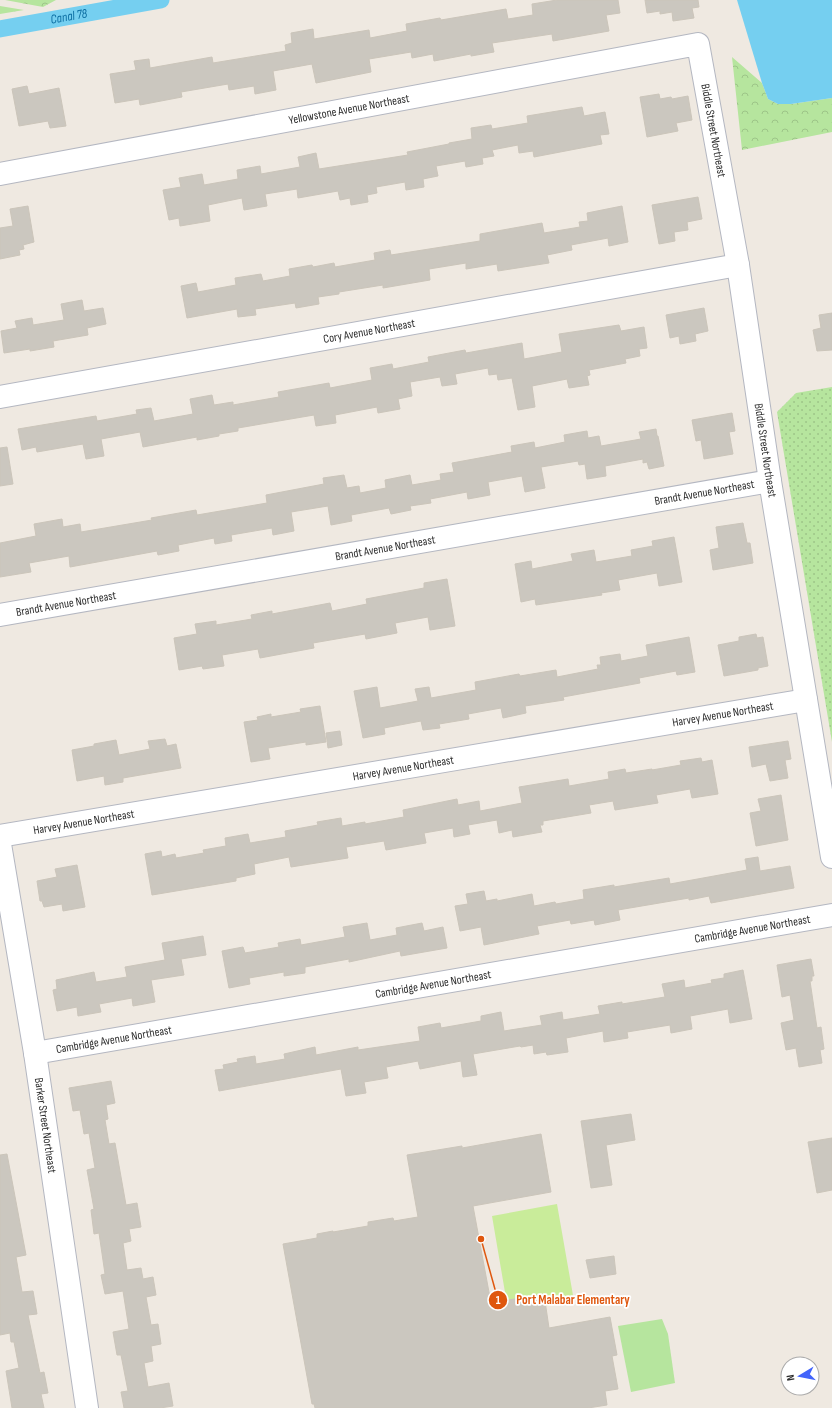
<svg xmlns="http://www.w3.org/2000/svg" width="832" height="1408" viewBox="0 0 832 1408" font-family="'Sofia Sans Condensed',sans-serif">
<style>
.grass{fill:url(#grass-dots)}
.forest{fill:url(#forest-crowns)}
.park{fill:#b6e59e}
.pitch{fill:#c9ec9a}
.water{fill:#75cff0}
.lines{fill:none;stroke-linecap:round;stroke-linejoin:round}
.canal{stroke:#75cff0;stroke-width:17}
.building{fill:#cbc7bf;stroke:#cbc5ba}
.minor-casing{stroke:#b4b7c1;stroke-width:24}
.minor{stroke:#fff;stroke-width:22}
.labels{text-anchor:middle;dominant-baseline:central;stroke-width:3.5;stroke-linejoin:round;paint-order:stroke}
.street-label{font-size:12px;fill:#2e2e2e;stroke:#fff}
.water-label{font-size:13px;font-style:italic;fill:#0d6fa3;stroke:#fff}
.leader{fill:none;stroke:#df570e;stroke-width:1.5}
.callout-dot{fill:#df570e;stroke:#fff;stroke-width:1.5}
.mark-label{font-size:12px;text-anchor:middle;font-weight:bold;fill:#fff}
.callout-label{font-size:13px;text-anchor:middle;font-weight:bold;fill:#df570e;stroke:#fff;stroke-width:3.5;stroke-linejoin:round;paint-order:stroke}
</style>
<defs>
<pattern id="grass-dots" width="8" height="8" patternUnits="userSpaceOnUse"><rect width="8" height="8" fill="#b6e59e"/><path d="M2 2h.1M6 6h.1" fill="none" stroke="#9dc588" stroke-width="1.8" stroke-linecap="round"/></pattern>
<pattern id="forest-crowns" width="20" height="18" patternUnits="userSpaceOnUse"><rect width="20" height="18" fill="#b6e59e"/><path d="M2 6a3 3 0 1 1 6 0M12 15a3 3 0 1 1 6 0" fill="none" stroke="#9dc588"/></pattern>
</defs>
<rect width="100%" height="100%" fill="#efe9e1"/>
<path class="grass" d="M832 387V742L777 412 796 393Z"/>
<path class="forest" d="M5 0H56L43 7Z
M0 6 24 10 0 14Z
M732 57 762 83 768 99 778 104H791L832 98V132L742 150Z"/>
<path class="park" d="M662 1319 668 1334 675 1383 631 1392 618 1326Z"/>
<path class="pitch" d="M557 1204 574 1301 546 1306 543 1294 514 1299 507 1304 492 1216Z"/>
<path class="water" d="M737 0H832V98L791 104H778L768 99 762 83Z"/>
<g class="lines">
<path class="canal" id="s1" d="M0 29 161 0"/>
</g>
<path class="building" d="M557 0H618L620 13 606 15 609 31 553 41 552 34 492 43 494 52 471 56V54L434 61 433 54 412 58 411 52 369 59 371 72 316 83 312 64 273 71 276 90 255 94 254 86 229 90 228 84 181 92 182 97 140 105 139 99 115 103 110 74 136 70 134 61 149 59 150 68 212 57 213 63 286 51 285 45 292 43 291 33 313 29 314 39 369 30 370 38 407 31 406 24 440 18 441 20 506 9 508 19 533 15 532 4Z
M645 0H698L699 7 692 8 694 18 673 21 672 12 660 14V11L647 13Z
M27 86 29 94 59 88 66 126 50 128 48 121 19 126 12 89Z
M659 94 660 99 671 97 672 99 688 96 692 120 676 123 678 131 647 137 640 97Z
M582 107 584 116 605 112 609 134 600 135 602 144 534 157 533 151 519 153 518 145 492 150 494 156 482 158 483 164 466 167 465 161 436 166 438 176 423 179 424 187 406 190 405 182 376 187 377 193 367 195 368 202 351 205 350 198 340 200 338 191 298 198 297 189 265 194 267 206 244 210 242 198 208 205 210 221 180 226 179 218 169 220 163 190 181 187 179 178 202 174 204 185 238 179 237 170 260 166 261 174 300 167 298 157 316 153 319 169 408 155 407 152 449 144V143L472 139 471 128 491 125 492 129 528 123 527 116Z
M698 197 702 219 687 222 688 230 674 232 675 241 659 244 652 205Z
M28 206 34 242 23 245 24 249 19 250 20 255 0 259V228L13 226 10 209Z
M622 206 628 242 609 246 608 238 571 245 572 250 547 255 549 263 498 271 497 264 466 269V263L429 269 430 280 383 288V285L339 292V294L318 297 319 304 296 308 295 303 255 309 256 315 238 317 237 309 187 318 181 286 196 283 198 292 236 285 235 278 261 274 263 281 290 276 289 269 312 265 313 267 334 263 335 267 375 260 374 253 390 250 391 255 480 241V234L542 223 544 233 580 227 579 222 588 221 587 213Z
M82 300 84 311 103 308 106 324 87 328 88 335 53 341 54 347 30 351V349L4 353 1 331 17 328 15 321 32 318 33 325 64 320 61 304Z
M704 308 708 331 695 334 696 341 680 344 679 336 670 338 666 315Z
M832 313V350L817 351 813 330 821 328 819 315Z
M619 325 621 331 644 327 647 348 639 349 640 356 625 359 626 363 589 370 590 375 587 376 589 385 569 388 567 379 532 386 535 407 518 410 512 378 498 380 497 374 489 375 488 368 455 374 457 384 442 386 440 377 410 382 412 396 398 399 400 409 378 413 377 407 335 415 336 423 316 426 314 415 238 428V431L219 434V436L197 440V437L143 447 140 432 101 439 104 456 86 459 83 444 37 452 36 447 22 450 18 429 96 416 97 421 137 414 136 410 151 408 154 421 193 414 190 399 212 395 214 405 233 402V405L279 397 278 392 329 383 330 388 372 380 370 368 392 364 393 369 429 362 428 357 465 350 466 353 522 343 524 359 562 352 559 334Z
M732 413 735 431 729 432 733 454 704 459 701 440 696 441 692 420Z
M656 429 657 436H658L664 466 649 469 647 462 643 463V459L605 466 606 476 587 479 585 464 579 465 578 461 541 467 545 488 525 492 522 476 488 482 490 495 468 499 467 492 430 499 431 503 410 506 411 510 391 514 389 508 351 515 352 521 331 525 328 506 291 512 294 531 273 535 272 528 231 535 232 541 215 544 214 538 178 545 179 551 158 555 157 551 70 567 69 556 29 563 31 572 0 577V543L36 536 34 524 62 519 63 527 80 524 81 532 152 520 151 518 196 510 197 515 267 503 266 495 324 484 323 478 344 475 347 488 359 486 360 493 386 488 385 480 410 475 412 485 441 480 440 474 454 472 452 463 512 452 511 446 534 442 535 448 565 442 564 435 587 431 588 438 599 436 601 446 641 439 639 432Z
M7 447 13 484 0 486V448Z
M743 523 747 543H750L753 563 713 570 710 550 719 548 716 527Z
M674 537 682 582 659 586 657 573 618 580 620 590 601 593 602 595 536 605 535 599 521 602 515 564 531 561 532 569 573 561 571 554 594 550 596 562 632 556 631 550 653 546 652 541Z
M447 579 455 626 430 630 428 617 395 623 397 633 366 639 365 634 313 643 314 648 260 658 258 649 222 655 224 666 203 669 202 666 179 670 174 638 197 634 195 624 216 621V625L252 619 251 615 272 611V614L330 603 332 611 367 604 366 599 424 588V583Z
M756 634 757 638 763 637 768 666 758 668V670L724 676 718 645 739 641V637Z
M689 637 695 672 677 675 676 671 639 678 640 683 563 697 564 700 525 706 526 713 503 718 501 708 468 714 469 719 439 724 440 728 423 730 421 721 384 728 385 734 363 738 354 691 377 687 380 708 418 701 415 689 429 687 431 698 476 690 475 682 519 674 520 676 556 670 557 677 598 669 597 665H601L600 657 620 654 621 661 648 656 646 645Z
M320 706 326 742 306 745V742L268 748 270 759 251 762 244 722 258 720 257 717 271 714V717L301 712 300 709Z
M340 731 342 745 328 748 326 733Z
M165 739 167 746 176 744 181 768 123 778V782L105 785 104 776 77 781 72 750 94 746V744L116 740 119 755 150 749 148 741Z
M788 741 791 759 785 760 788 778 770 781 766 764 752 767 749 747Z
M701 758 702 762 712 760 718 794 692 798 690 789 656 795 658 803 615 810 613 801 589 805 591 813 543 821V825H540L542 832 513 837 512 830 499 833 497 820 468 825 470 834 454 837 453 828 424 833 426 843 386 850 384 841 346 847 348 858 291 867 289 857 254 864 255 874 236 878V881L152 895 145 854 161 851 162 857 175 854 176 858 204 853 203 850 226 846 225 838 248 834 250 843 286 837 285 831 318 825 317 822 341 818 342 826 365 822V824L404 817 403 810 457 799 458 805 479 801 480 811 522 803 519 787 568 779 569 786 609 779 608 772 625 769 626 773 652 769V770L681 765 680 761Z
M781 795 788 840 756 846 750 813 761 811 758 799Z
M758 857 760 871 790 866 794 888 711 903 709 896 689 900V898L618 910 620 920 595 925 594 920 571 924 570 920 537 926 539 934 484 945 481 927 460 931 455 906 468 904 466 894 484 891 486 901 497 899V901L532 894 534 906 555 902 556 904 584 899 583 890 614 885V887L669 878 670 884 747 870 745 859Z
M77 865 85 907 63 911 62 904 44 907 42 901H40L37 881 57 877 55 869Z
M367 923 370 940 397 935 396 928 422 923 424 931 443 927 447 948 401 956 400 951 349 962V959L305 967V973L284 976V972L249 978 250 984 229 988 222 951 243 947 245 953 279 947 278 943 300 939 301 945 345 937 343 927Z
M203 936 206 955 181 959 184 975 151 980 155 1002 133 1006 132 998 99 1004 101 1012 78 1016 77 1007 57 1011 53 990 57 989 56 980 94 972 96 982 127 977 125 967 165 960 162 943Z
M811 959 814 976H812V981H810L817 1028 821 1027 824 1049 820 1050 822 1063 799 1067 796 1048 786 1050 781 1023 794 1020 790 995 782 997 777 965Z
M743 970 752 1019 730 1023 728 1009 690 1016 692 1029 671 1033 670 1025 627 1032 628 1038 604 1042 603 1031 566 1038 568 1052 547 1055 546 1052 534 1054 533 1045 521 1047 520 1046 473 1054 477 1075 463 1077 461 1061 420 1069 418 1061 386 1067 388 1078 364 1082 366 1093 346 1096 341 1069 219 1091 215 1070 224 1069 223 1065 238 1062 237 1059 255 1056 256 1064 285 1059 284 1054 315 1047 316 1055 358 1047V1050L420 1041 418 1027 440 1023 441 1028 481 1021V1016L501 1012 504 1031 542 1025 540 1016 562 1012 563 1020 600 1014 598 1006 622 1002V1004L665 997 662 984 684 980 685 988 712 983 711 980 724 978V974Z
M111 1081 115 1103 106 1105 108 1119 105 1120 109 1144 115 1143 126 1205 137 1203 141 1227 129 1229 131 1241 123 1243 127 1270 141 1268 143 1279 153 1277 156 1295 146 1297 151 1325 158 1324 161 1344 151 1346 153 1361 144 1363 148 1387 169 1383 173 1406 160 1408H124L121 1392 128 1391 121 1355H117L113 1332 129 1329 123 1291 105 1294 101 1275 105 1274 99 1233 94 1234 91 1210 94 1209 87 1170 95 1168 89 1133 84 1134 80 1110 73 1111 69 1088Z
M631 1114 635 1140 606 1145 612 1185 591 1188 581 1121Z
M541 1134 551 1192 473 1206 491 1303 544 1294 549 1328 610 1317 617 1355 612 1356 618 1389 605 1391 607 1405 588 1408H315L314 1404H312L283 1244 317 1238V1234L333 1231V1232L368 1226V1222L393 1218 394 1221 418 1217 407 1155 462 1146V1148Z
M832 1138V1190L817 1193 808 1142Z
M7 1154 26 1255 16 1257 22 1292 33 1291 37 1314 28 1315 40 1373 44 1372 48 1393 41 1394 44 1408H12L6 1371 19 1368 14 1342H11L10 1333 0 1335V1155Z
M614 1256 616 1274 590 1278 586 1260Z"/>
<g class="lines">
<defs>
<g id="minor">
<path id="s2" d="M0 174 698 44 738 265 770 481 832 857"/>
<path id="s3" d="M0 397 738 265"/>
<path id="s4" d="M0 615 770 481"/>
<path id="s5" d="M0 836 806 700"/>
<path id="s6" d="M0 844 35 1053 87 1408"/>
<path id="s7" d="M35 1053 832 915"/>
</g>
</defs>
<use href="#minor" class="minor-casing"/>
<use href="#minor" class="minor"/>
</g>
<g class="labels">
<g class="street-label">
<text stroke="none"><textPath href="#s2" startOffset="355">Yellowstone Avenue Northeast</textPath></text>
<text stroke="none"><textPath href="#s2" startOffset="798">Biddle Street Northeast</textPath></text>
<text stroke="none"><textPath href="#s3" startOffset="375">Cory Avenue Northeast</textPath></text>
<text stroke="none"><textPath href="#s2" startOffset="1122">Biddle Street Northeast</textPath></text>
<text stroke="none"><textPath href="#s4" startOffset="715">Brandt Avenue Northeast</textPath></text>
<text stroke="none"><textPath href="#s4" startOffset="391">Brandt Avenue Northeast</textPath></text>
<text stroke="none"><textPath href="#s4" startOffset="67">Brandt Avenue Northeast</textPath></text>
<text stroke="none"><textPath href="#s5" startOffset="733">Harvey Avenue Northeast</textPath></text>
<text stroke="none"><textPath href="#s5" startOffset="409">Harvey Avenue Northeast</textPath></text>
<text stroke="none"><textPath href="#s5" startOffset="85">Harvey Avenue Northeast</textPath></text>
<text stroke="none"><textPath href="#s7" startOffset="728">Cambridge Avenue Northeast</textPath></text>
<text stroke="none"><textPath href="#s7" startOffset="404">Cambridge Avenue Northeast</textPath></text>
<text stroke="none"><textPath href="#s7" startOffset="80">Cambridge Avenue Northeast</textPath></text>
<text stroke="none"><textPath href="#s6" startOffset="285">Barker Street Northeast</textPath></text>
</g>
<g class="water-label">
<text stroke="none"><textPath href="#s1" startOffset="70">Canal 78</textPath></text>
</g>
</g>
<path class="leader" d="M481 1239L498 1300"/>
<g class="callout-dot">
<circle cx="481" cy="1239" r="4"/>
<circle cx="498" cy="1300" r="10"/>
</g>
<g class="mark-label">
<text x="498" y="1304">1</text>
</g>
<g class="callout-label">
<text x="573" y="1304">Port Malabar Elementary</text>
</g>
<g transform="translate(800 1376) rotate(260)"><circle r="19" fill="#ffffff" stroke="#ababab"/>
<path d="M0-3L7 15L0 10L-7 15Z" fill="#4264fb"/>
<text y="-6" font-size="11" font-weight="bold" text-anchor="middle" fill="#2e2e2e">N</text>
</g>
</svg>
